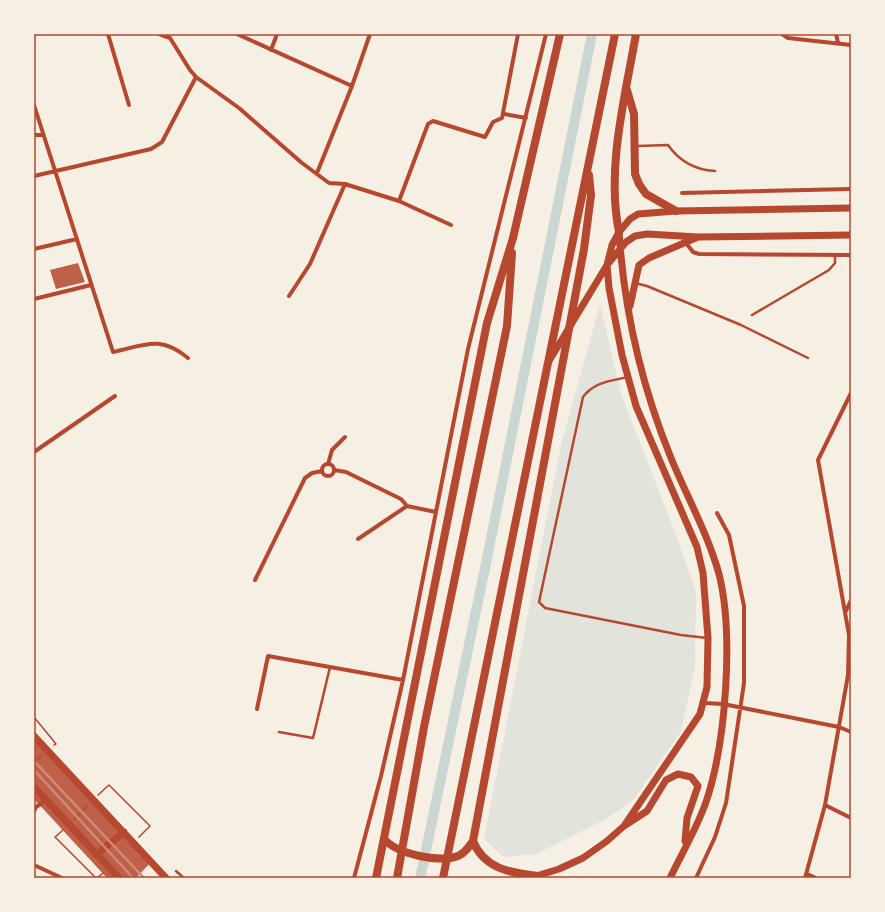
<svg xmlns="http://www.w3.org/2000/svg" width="885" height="912" viewBox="0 0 885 912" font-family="Literata,serif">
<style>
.green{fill:#e2e4dc}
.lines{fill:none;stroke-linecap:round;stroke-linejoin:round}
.canal{stroke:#c9d6d2;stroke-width:10}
.building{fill:#bf614a}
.path{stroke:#b5482f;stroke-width:1.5}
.service{stroke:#b5482f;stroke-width:2.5}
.minor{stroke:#b5482f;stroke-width:4}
.primary{stroke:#b5482f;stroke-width:7}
.trunk{stroke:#b5482f;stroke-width:8}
.rail{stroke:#cf8b77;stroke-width:2.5}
.neatline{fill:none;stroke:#b5482f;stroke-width:1.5}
</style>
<rect width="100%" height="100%" fill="#f6efe4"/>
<path class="green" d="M600 304 621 394 673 527 696 592 695 666 681 732 634 799 608 818 536 854 504 857 484 839 561 445Z"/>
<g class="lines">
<path class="canal" d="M426 850 484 573 592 34
M420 878 424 861"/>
</g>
<path class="building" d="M78 263 85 282 56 289 50 270Z
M34 738 151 862 136 878H107L34 799Z"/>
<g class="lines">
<path class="path" d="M34 717 56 744 54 745
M34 762 42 756
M98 795 109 785 150 826 139 837
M74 819 87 806
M63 830 55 837 96 878
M97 878 103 873"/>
<path class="service" d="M637 146 668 145C680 162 695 170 715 171
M635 283 647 286 741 325 808 358
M752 315 829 270 835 263V256
M628 377C610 381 594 382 583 397L539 602 545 608 681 635 707 638
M279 732 313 738 330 667
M176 871 184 878"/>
<path class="minor" d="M108 34 129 105
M159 34 170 38 190 70 196 77 239 108 302 163 329 183 345 184 399 201 451 225
M237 34 352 86
M782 34 788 38 851 45
M836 34 838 43
M271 50 277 34
M34 105 113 352C145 345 160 335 188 358
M504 114 526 118
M34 135H43
M317 173 352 86 370 34
M34 176 151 149 162 142 196 77
M682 193 851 189
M399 201 428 124 433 121 485 137 493 122 502 118 518 34
M686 243 693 252 699 254 851 255
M34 249 77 239
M289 296 310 264 345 184
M34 299 91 285
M34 452 115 396
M328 464 332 450 345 437
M322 470a6 6 0 1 1 12 0a6 6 0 1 1-12 0Z
M334 470 346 472 401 499 407 506 436 512
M358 539 407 506
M255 580 305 478 312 473 322 471
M846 611 851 600
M705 703 723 704 839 727 851 732
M257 709 268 656 403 680
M825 805 851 818
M34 811 36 807 45 801
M34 865 62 878
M807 874 816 878
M354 878 381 776 403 680 468 349 546 34
M696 878 715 837 726 803 744 683V606L729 535 717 513
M805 878 825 805 848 675 849 635 818 460 851 393"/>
<path class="primary" d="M619 232C624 309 642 387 671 458 687 497 708 534 719 574 734 634 726 743 706 802 697 828 682 853 670 878
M630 306 639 265 649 258 698 237
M549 361 607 265 626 242 635 236 647 234 698 237 851 235
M34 736 166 878
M34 787 119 878
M624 826 700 714 707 687 708 638 703 573 697 547 636 406 622 355 609 288 607 265 612 245 619 232 630 219 638 214 676 211 851 208
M96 855 124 832
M533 877 559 869 583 858 607 841 624 826 647 811 666 780 678 774 691 777 698 786 687 818 685 841"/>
<path class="trunk" d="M627 90 634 114 635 174 639 184 646 194 676 211
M619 232C606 169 625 97 636 34
M384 839C397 854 439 863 458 856 465 853 469 847 473 841L584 249 591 195 589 175
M473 841C484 869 511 873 538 876
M376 878 487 323 513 238 560 34
M397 878 424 727 507 326 512 253
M443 878C498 596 558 315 615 34"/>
<path class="rail" d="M34 761 144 878
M34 770 133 878"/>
</g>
<rect width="885" height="912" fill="none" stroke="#f6efe4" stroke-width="70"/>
<rect x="35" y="35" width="815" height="842" class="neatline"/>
</svg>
